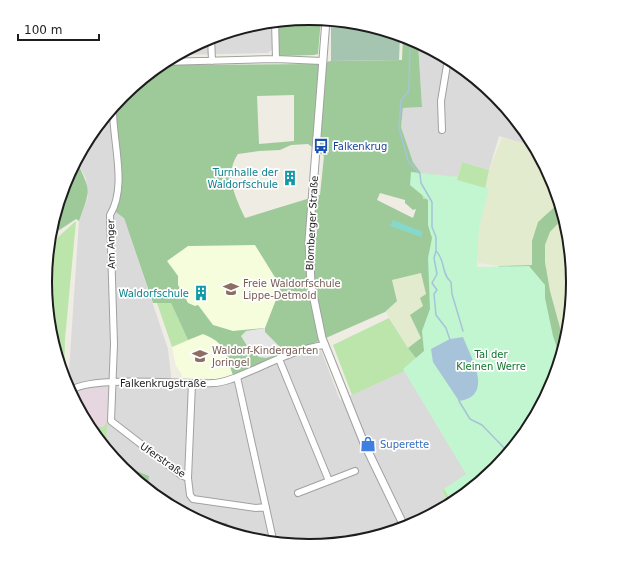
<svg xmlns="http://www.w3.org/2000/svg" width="618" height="565" viewBox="0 0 618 565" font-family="'DejaVu Sans',sans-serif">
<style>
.residential{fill:#dbdada}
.industrial{fill:#e6d6e0}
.education{fill:#f6fddd}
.farmland{fill:#e3ebcf}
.grass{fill:#bce5ac}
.forest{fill:#9eca9a;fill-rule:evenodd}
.cemetery{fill:#a6c5b1}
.park{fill:#c2f6d1}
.pitch{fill:#86d8ca}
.parking{fill:#e5e5e5}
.water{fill:#a6c3d9}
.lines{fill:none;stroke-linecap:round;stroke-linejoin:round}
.stream{stroke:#a6c3d9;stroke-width:1.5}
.minor-casing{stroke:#a1a1a1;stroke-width:8}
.tertiary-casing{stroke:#a1a1a1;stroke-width:9}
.minor{stroke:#fff;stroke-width:6}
.tertiary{stroke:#fff;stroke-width:7}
.labels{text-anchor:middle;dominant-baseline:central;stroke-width:3.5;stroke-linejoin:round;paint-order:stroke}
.transit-label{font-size:10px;fill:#164399;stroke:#fff;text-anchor:start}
.culture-label{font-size:10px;fill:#0d838f;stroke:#fff;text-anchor:end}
.street-label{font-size:10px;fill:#1d1d1d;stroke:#fff}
.education-label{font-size:10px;fill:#785e54;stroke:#fff;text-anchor:start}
.park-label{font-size:10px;fill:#12742f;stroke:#fff}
.shop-label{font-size:10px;fill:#366cbe;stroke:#fff;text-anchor:start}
.rim{fill:none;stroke:#1d1d1d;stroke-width:2}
</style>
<rect width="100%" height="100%" fill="#eeece3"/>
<path class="residential" d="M273 22V49L268 53 176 55 208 38 258 23Z
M418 42 456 63 489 90 488 91 496 96 529 136 534 147 499 136 489 170 462 162 458 177 421 173 413 162 401 127 403 108 422 107Z
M111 109 117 181 124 218 168 349 172 385 224 386 280 361 321 350 340 400 407 370 466 475 442 490 449 506 410 527 360 542 309 547 257 542 230 534 227 523 194 519 162 502 148 488 149 476 115 462 105 449 108 421 78 390 73 394 68 386 79 221 88 197 86 179 76 159 89 135Z"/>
<path class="industrial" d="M110 388 108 421 103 427 87 425 71 396 79 389Z"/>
<path class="education" d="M255 245 281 287 265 328 233 331 213 325 198 305 195 306 188 303 178 285V276L167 261 188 246Z
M203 334 216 339 221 345 233 375 215 379 182 378 181 373 176 366 172 347Z"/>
<path class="farmland" d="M502 138 534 145 553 181 560 202 538 222 532 241V265L499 266 478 263 476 249 480 214 489 170Z
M564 217 568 231 573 283 568 334 565 346 549 291 545 262V245L550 232Z
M421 273 426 294 423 306 410 315 421 338 408 348 386 312 397 300 392 280Z"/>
<path class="grass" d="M462 162 489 170 480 214 423 199 421 173 458 177Z
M76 221 65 339 64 382 50 334 45 282 48 246Z
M157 303H171L188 340 172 347Z
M389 318 408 348 454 407 496 470 449 506 442 490 466 475 407 370 352 395 333 345Z
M108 421 105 449 87 425 103 427Z"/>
<path class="forest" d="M309 18 321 19 318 54 314 55 279 56 278 21Z
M403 36 418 42 422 107 403 108 401 127 413 162 421 173 423 199 454 200 457 271 454 407 408 348 421 338 410 315 423 306 420 298 426 294 421 273 392 280 397 301 385 312 319 341 233 375C225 353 226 343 203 334L188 340 171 303H153L124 218 113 210 120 194V180L114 105 122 95 159 65 316 64 331 61 402 60ZM294 95V141L259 144 257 96ZM308 144 324 156 320 195 245 218C235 197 224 174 238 154L259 151 280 150 291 145ZM380 193 405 200V203L413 210 416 209 413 218 377 200ZM255 245 281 287 265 328 233 331 213 325 198 305 195 306 188 303 178 285V276L167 261 188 246Z
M76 159C90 192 92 186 79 221L76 219 49 237 65 181Z
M560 202 564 217 550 232 545 245V262L550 291 565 346 553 384 503 315 499 266 532 265V241L538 222Z
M117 463 149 476 148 488 157 498Z
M194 519 227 523 230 534 208 527Z"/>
<path class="cemetery" d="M331 20 361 23 400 35 399 60 331 61Z"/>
<path class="park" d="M411 172 458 177 457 180 489 189 479 227 477 267 529 266 545 285V298L553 336 561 360 553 384 529 430 496 470 453 504 444 489 466 474 403 369 424 351 422 331 430 309 428 258 432 238 428 225V200L410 185Z"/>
<path class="pitch" d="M393 220 423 232 421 237 390 226Z"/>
<path class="parking" d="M265 328V332L285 352 266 358 259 357 249 349 241 336 246 331Z"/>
<path class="water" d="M463 337C471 358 495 396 459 401L433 362 431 349 450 339Z"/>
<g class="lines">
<path class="stream" d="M410 38 409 88 408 92 401 100 399 128 408 161 420 174 421 183 432 202V227L436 237V251C446 261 441 274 451 282L452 294 463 331
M436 251 434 258 437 274 432 283 437 290 434 294 436 315 446 328 450 340
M459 401 470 419 482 425 509 453"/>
<defs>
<path id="minor" d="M275 21 276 59
M211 37 212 61
M162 62 276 59 322 61
M113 107C112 140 128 186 110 215L114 344 111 421 181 475 188 478 190 495 193 499 256 508 266 507
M442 130 441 101 448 59
M279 359 329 481
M237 377 274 544
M69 392C86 374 185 385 213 383 226 383 241 375 253 370 276 360 300 348 324 345
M188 478 192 383
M298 493 355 471
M397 531 405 528"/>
<path id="tertiary" d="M326 20 309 240 311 285 322 338 364 443 405 528"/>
</defs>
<use href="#minor" class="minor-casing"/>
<use href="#tertiary" class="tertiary-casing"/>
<use href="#minor" class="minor"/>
<use href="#tertiary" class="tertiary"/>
</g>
<defs>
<symbol id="bus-bare" viewBox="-9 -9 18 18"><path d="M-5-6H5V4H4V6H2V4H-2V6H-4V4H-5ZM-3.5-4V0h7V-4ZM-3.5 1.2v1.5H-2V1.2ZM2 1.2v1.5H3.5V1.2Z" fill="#1a4fb4" stroke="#fff" stroke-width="2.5" paint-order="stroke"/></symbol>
<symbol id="building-bare" viewBox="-9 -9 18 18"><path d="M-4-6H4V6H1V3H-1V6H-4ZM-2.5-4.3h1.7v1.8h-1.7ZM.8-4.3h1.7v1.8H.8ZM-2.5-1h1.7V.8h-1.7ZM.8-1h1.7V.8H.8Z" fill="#0f9aa8" stroke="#fff" stroke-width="2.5" paint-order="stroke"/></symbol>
<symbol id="school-bare" viewBox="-9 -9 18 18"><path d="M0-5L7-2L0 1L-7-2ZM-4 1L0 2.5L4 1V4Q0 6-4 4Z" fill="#8d6e63" stroke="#fff" stroke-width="2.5" paint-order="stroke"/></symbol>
<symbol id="shop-bare" viewBox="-9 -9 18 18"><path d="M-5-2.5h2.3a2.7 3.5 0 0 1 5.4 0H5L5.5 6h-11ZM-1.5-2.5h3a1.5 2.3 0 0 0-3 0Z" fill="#3f7fe0" stroke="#fff" stroke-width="2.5" paint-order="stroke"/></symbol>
</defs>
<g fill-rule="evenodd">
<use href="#bus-bare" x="310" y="135" width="22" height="22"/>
<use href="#building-bare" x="279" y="167" width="22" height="22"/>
<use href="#school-bare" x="220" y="278" width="22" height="22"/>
<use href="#building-bare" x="190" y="282" width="22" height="22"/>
<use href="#school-bare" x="189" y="345" width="22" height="22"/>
<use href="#shop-bare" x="357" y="433" width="22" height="22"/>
</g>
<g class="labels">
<g class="transit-label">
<text x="333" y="146">Falkenkrug</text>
</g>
<g class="culture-label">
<text x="278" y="172">Turnhalle der<tspan x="278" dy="12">Waldorfschule</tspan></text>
<text x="189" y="293">Waldorfschule</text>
</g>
<g class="street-label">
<text transform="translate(312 223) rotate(-87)">Blomberger Straße</text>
<text transform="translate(111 244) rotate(-91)">Am Anger</text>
<text x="163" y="383">Falkenkrugstraße</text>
<text transform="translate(163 460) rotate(35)">Uferstraße</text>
</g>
<g class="education-label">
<text x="243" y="283">Freie Waldorfschule<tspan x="243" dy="12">Lippe-Detmold</tspan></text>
<text x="212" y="350">Waldorf-Kindergarten<tspan x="212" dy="12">Joringel</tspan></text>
</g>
<g class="park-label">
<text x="491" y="354">Tal der<tspan x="491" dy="12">Kleinen Werre</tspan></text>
</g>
<g class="shop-label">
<text x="380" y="444">Superette</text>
</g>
</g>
<path d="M0 0H618V565H0ZM52 282a257 257 0 1 1 514 0a257 257 0 1 1-514 0Z" fill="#fff" fill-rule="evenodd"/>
<path class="rim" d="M52 282a257 257 0 1 1 514 0a257 257 0 1 1-514 0Z"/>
<path d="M18 34v6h81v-6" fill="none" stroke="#1d1d1d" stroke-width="2"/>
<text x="24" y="34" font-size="12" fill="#1d1d1d" stroke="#ffffff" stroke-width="3" paint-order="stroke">100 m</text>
</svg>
